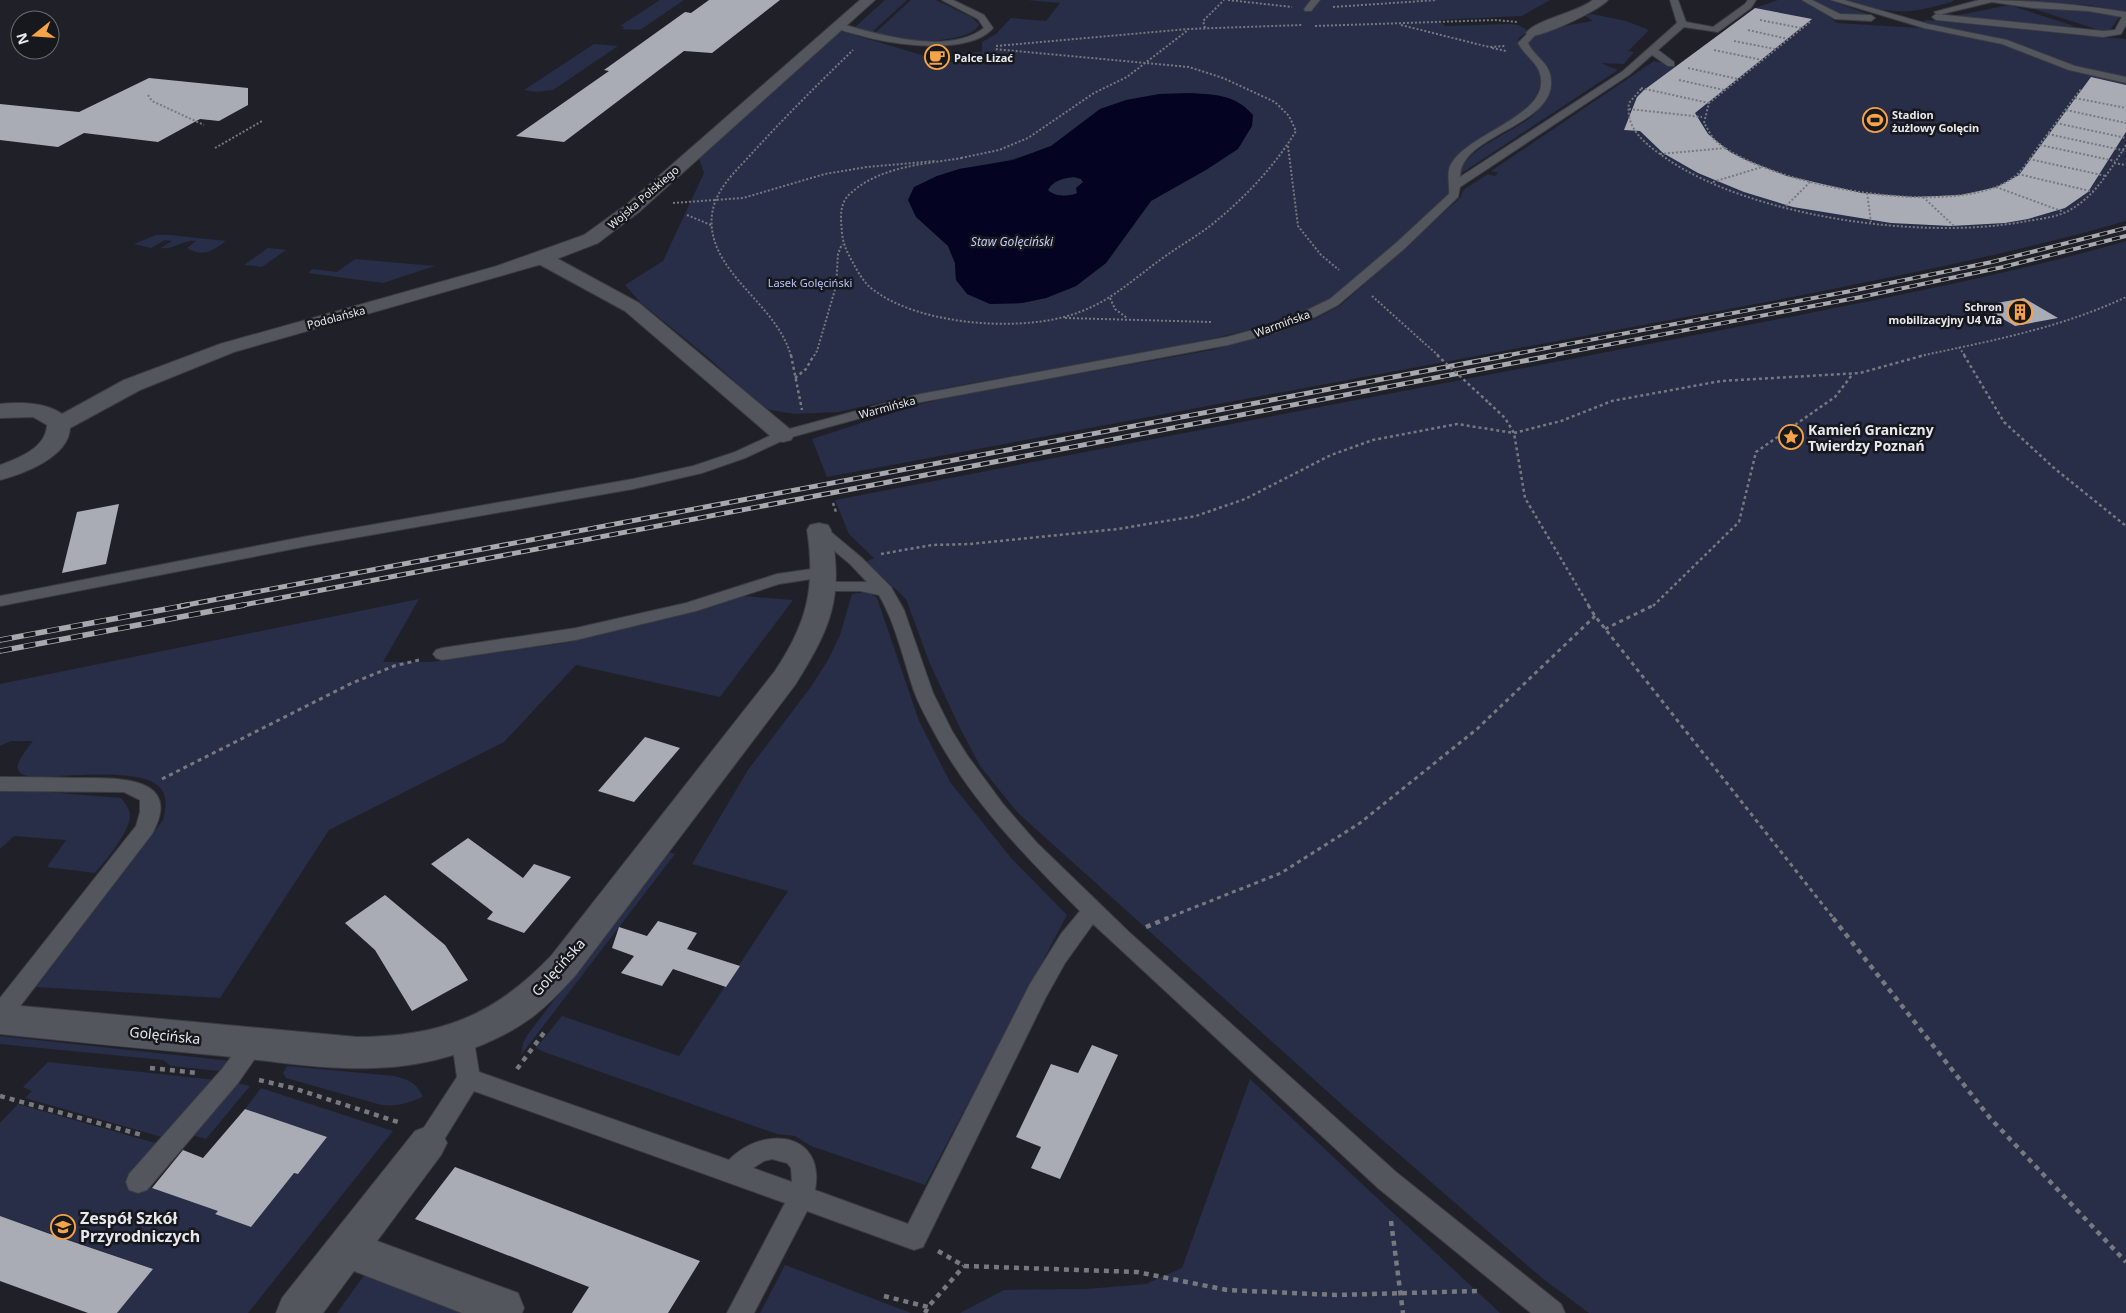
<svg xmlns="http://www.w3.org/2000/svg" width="2126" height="1313" viewBox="0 0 2126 1313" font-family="'Noto Sans',sans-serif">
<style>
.green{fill:#282d48;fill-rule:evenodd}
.water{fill:#040321;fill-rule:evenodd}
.building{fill:#aaacb5}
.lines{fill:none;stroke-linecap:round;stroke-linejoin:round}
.service-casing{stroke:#3a3c41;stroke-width:2}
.minor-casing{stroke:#3a3c41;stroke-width:2}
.tertiary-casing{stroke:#3a3c41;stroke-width:2}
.path-far3{stroke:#77797f;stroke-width:2;stroke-dasharray:2 2;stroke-linecap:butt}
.path-far2{stroke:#77797f;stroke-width:2.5;stroke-dasharray:3 3;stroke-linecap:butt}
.path-far1{stroke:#77797f;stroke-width:3;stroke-dasharray:4 4;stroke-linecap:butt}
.path{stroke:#77797f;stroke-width:4.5;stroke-dasharray:5 5;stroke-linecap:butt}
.service{fill:#54565e;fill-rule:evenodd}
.minor{fill:#54565e;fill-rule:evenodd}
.tertiary{fill:#54565e;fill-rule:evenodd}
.rail-far2-casing{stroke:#a8a9ae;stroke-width:4}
.rail-far1-casing{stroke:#a8a9ae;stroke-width:5}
.rail-casing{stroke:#a8a9ae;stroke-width:5.5}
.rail-far2{stroke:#17181e;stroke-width:2.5;stroke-dasharray:8;stroke-linecap:butt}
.rail-far1{stroke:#17181e;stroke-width:3;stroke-dasharray:9;stroke-linecap:butt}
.rail{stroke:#17181e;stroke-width:4;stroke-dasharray:12;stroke-linecap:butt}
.path-bridge-far1{stroke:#77797f;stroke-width:2;stroke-dasharray:2 2;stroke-linecap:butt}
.path-bridge{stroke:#77797f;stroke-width:2.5;stroke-dasharray:3 3;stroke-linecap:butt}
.labels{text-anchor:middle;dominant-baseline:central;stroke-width:5;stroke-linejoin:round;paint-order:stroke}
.far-poi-label{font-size:11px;font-weight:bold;fill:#e6e8ec;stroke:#17181e;text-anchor:start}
.far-street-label{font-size:11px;fill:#e6e8ec;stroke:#17181e}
.far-park-label{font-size:11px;fill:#b8c3f8;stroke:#17181e}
.far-water-label{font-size:12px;font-style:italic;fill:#c3cbf4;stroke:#17181e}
.poi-label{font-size:14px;font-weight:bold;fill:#e6e8ec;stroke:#17181e;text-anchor:start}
.street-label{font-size:14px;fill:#e6e8ec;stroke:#17181e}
.near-poi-label{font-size:16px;font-weight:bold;fill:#e6e8ec;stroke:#17181e;text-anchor:start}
</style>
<rect width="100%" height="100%" fill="#202128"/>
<path class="green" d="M660 0H684L640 30 622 29 624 27 620 26Z
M885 0H907L872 32 855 27Z
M911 0H936L971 17 979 24C974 41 921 42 906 41 896 39 885 36 875 33Z
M1027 0H1550L1522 16 1439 20 1445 26 1509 24 1518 25 1529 31 1520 37 1517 42C1523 55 1536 60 1540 73 1549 107 1473 151 1450 168 1447 177 1451 185 1449 195L1395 245 1328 300 1302 312 1246 331 1157 351 955 386 838 412 795 414 770 410 760 405 710 359 641 303 625 285 663 261 704 173 699 158 841 31 925 56 924 62H955L956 53 982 52V42L996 34 1011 18 1046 21 1060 3ZM1051 146 1180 183 1151 201 1106 263 1076 286 1046 298 1022 303 990 304 956 280 955 263 948 246 959 169C992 166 1020 158 1051 146Z
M1778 0H1800L1822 11 1837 23 1921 28 1988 40 2033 55 2065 68 2126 82V221C2011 254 1894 277 1777 300L827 477 812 439 917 405 960 395 1212 350 1284 330 1315 319 1341 305 1461 197 1463 190 1488 174 1495 176 1498 173 1491 171 1654 61 1677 66 1755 8Z
M1812 0H1828L1874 16 1842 14Z
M1841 0H1954L1952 2C1939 5 1924 10 1910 11 1886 13 1864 6 1841 0Z
M2006 0H2126V12L2089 5Z
M2009 5 2071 25 2075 27 1954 16Z
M2028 7 2074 8 2120 16 2110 30 2102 31Z
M1592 14 1626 21 1649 30 1628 51 1634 52 1624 64 1601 63 1618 70 1459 175C1465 149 1507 135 1527 120 1534 116 1540 107 1545 100 1550 91 1553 84 1550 74 1546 61 1534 54 1528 43 1536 29 1577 24 1593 21L1585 16Z
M1927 20 2084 36 2126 39V78L2077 67 2027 47 1995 37 1922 22Z
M594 44 618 46 553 90 536 92 524 90Z
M1074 177 1081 179 1083 182 1078 193C1068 197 1055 197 1047 190 1054 180 1062 179 1074 177Z
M156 235H170L226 241C211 251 205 258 187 248L196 241C183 239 176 250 161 248L172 241 165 240 151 248 134 244Z
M2126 241V1313H1589L1542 1278 1349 1111 1017 812 980 766 960 728 930 664 906 599 866 562 874 558 849 534 835 500 1800 315C1909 293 2019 272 2126 241Z
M268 248 286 250 262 267 244 265Z
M355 259 435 266 383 283 308 273 313 269 337 272Z
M868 592 877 598 919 721 950 782 1012 859 1067 915 925 1185 811 1146 795 1136 777 1134 544 1052 536 1048 562 1016 679 1056 788 891 692 864 748 770 810 688 828 660 840 635 852 594Z
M744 596 793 600 720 697 576 665 504 742 329 830 220 998 36 987 163 820C165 811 168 799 162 790 147 766 63 777 35 777 3 775 23 755 33 741H11L0 746V684L419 599 383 662H431L565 643Z
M35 791 121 798C125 803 130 809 130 816 129 833 106 860 95 873L47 867 66 840 14 836 0 849V792Z
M668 852 675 854 521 1055 523 1043 528 1034Z
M0 1036 231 1061 219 1071 171 1066 163 1060 0 1044Z
M48 1062 216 1080 165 1138 25 1098 32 1091 23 1087Z
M287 1066 395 1076C409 1080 417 1083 423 1097 407 1103 395 1108 378 1104L286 1078 283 1073Z
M1250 1079 1500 1313H960L1004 1290 1087 1289 1146 1284 1182 1268Z
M236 1083 250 1086 206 1139 192 1135Z
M261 1088 393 1131 248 1313H117L153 1269 0 1216V1123L18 1104 159 1144 128 1180 218 1210 215 1214 251 1227 293 1173 298 1174 327 1137 245 1109Z
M785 1265 911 1313H760Z
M365 1274 465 1307 461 1313H337Z"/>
<path class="water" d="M1190 93C1217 95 1234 94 1253 115L1252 126 1238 149 1206 170 1151 201 1106 263 1076 286 1046 298 1022 303 990 304 967 294 956 280 955 263 948 246 916 217 908 200 914 187 937 176 959 169 1013 160 1051 146 1100 109 1126 100 1159 94ZM1074 177 1081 179 1083 182 1076 188 1077 193C1068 197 1055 197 1048 190 1054 180 1063 178 1074 177Z"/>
<path class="building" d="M709 0H780L712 53 684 51 564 142 516 136 609 71 604 70 685 12 691 13Z
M1755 8 1812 19 1695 113 1708 134 1730 152 1746 160 1787 176 1862 193 1914 197 1961 195 1997 187 2019 175 2091 77 2126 85V132L2088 192 2065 208 2028 219 2005 223 1951 226 1891 223 1793 207 1744 192 1698 173 1663 153 1640 131 1624 130 1637 97 1644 90Z
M149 78 248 88V105L219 121 200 119 158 142 84 133 58 147 0 140V104L79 112Z
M2024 298 2058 318 2015 326 1981 306Z
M119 504 106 564 62 573 77 512Z
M645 737 680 748 634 802 598 791Z
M468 838 523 878 534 864 571 877 524 933 487 919 493 912 431 864Z
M385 895 445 945 468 980 412 1011 375 950 345 923Z
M658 921 697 933 687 949 740 966 726 987 673 969 662 986 621 973 634 956 612 948 619 927 647 936Z
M1092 1045 1118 1055 1060 1179 1031 1168 1041 1147 1016 1137 1051 1064 1078 1073Z
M245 1109 327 1137 298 1174 294 1173 251 1227 215 1214 218 1211 152 1188 183 1150 203 1158Z
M455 1167 700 1261 668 1313H572L589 1287 415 1219Z
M0 1216 50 1234 153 1269 117 1313H88L0 1281Z"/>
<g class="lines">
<defs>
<path id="service" d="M942 0H953L984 15 993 28C969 56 891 45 859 35 851 33 840 31 834 26L838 23C877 34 948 56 984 28L978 19Z
M1311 0H1320L1311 11H1305L1304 9Z
M1670 0H1678L1686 22 1713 27 1745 4 1748 0H1756L1751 8 1718 32 1684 27 1658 50 1674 62V66H1668L1652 55 1629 75 1460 187 1458 197 1404 249 1338 305 1315 317 1274 333 1228 345 916 403 788 438 745 458 702 473 633 489 308 546 0 606V596L308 536 633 479 693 466 735 452 778 432 915 395 1227 337 1264 327 1305 311 1330 299 1396 243 1449 194C1450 184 1446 173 1451 164 1469 132 1552 115 1540 74 1537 62 1524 55 1518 43L1530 31H1536L1537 33 1528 43C1533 55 1547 61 1550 74 1563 126 1460 132 1460 177L1623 71 1677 23Z
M1802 0H1812L1840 14 1871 15 1875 18 1871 21 1835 19Z
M1831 0H1844L1928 24 2007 40 2075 66 2126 77V83L2069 70 2002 44 1924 28Z
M1979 0C2028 0 2078 4 2126 12V25L2121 34 2103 37 1936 20 1932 17 1936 14 2103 31 2115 30 2122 17 2088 11 2033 8 1992 2 1938 15 1934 12Z
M819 525 825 527 862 558 891 587 904 610 933 693 952 731 967 755 1003 804 1037 843 1129 932 1396 1172 1561 1304 1565 1313H1531L1378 1188 1093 924 1065 963 1046 997 923 1247 914 1250 807 1211 754 1313H727L785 1203 474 1091 437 1151 428 1154 419 1151 416 1143 419 1135 457 1077 451 1035 454 1028 462 1025 470 1028 473 1035 479 1072 729 1160C762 1125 826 1131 815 1190L908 1224 1030 984 1061 934 1080 911C1025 856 971 801 934 732 927 719 919 705 914 691 903 659 896 624 879 595L860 591H818L816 587 818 583 824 582H867L850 564 813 533 811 530 813 527ZM772 1159 787 1163 791 1168 792 1182 753 1168 764 1161Z
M825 567 831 568 833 572 831 576 779 584 696 611 576 640 442 660 436 658 433 654 436 650 442 648 576 628 686 603 777 574Z
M0 777C24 777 49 777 73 778 110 778 186 773 152 834L8 1022 0 1024V998L136 826 140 812V800L124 792 0 791Z
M254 1034 262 1037 265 1044 238 1083 147 1190 138 1193 129 1190 126 1182 129 1174 222 1069 246 1037Z"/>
<path id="minor" d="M1593 0H1608C1600 10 1539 39 1528 36L1526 33C1537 19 1576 13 1593 0Z
M542 252 549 254 639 303 791 430 794 435 791 440 783 442 775 440 625 311 535 262 533 258 535 254Z
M819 523 828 525 831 530C844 597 831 628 795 685L575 976C561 991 547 1006 531 1018 488 1049 427 1067 374 1068 324 1070 273 1061 223 1056 148 1049 74 1042 0 1034V1004L357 1037C439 1037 494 1016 551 956L775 671C807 623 816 587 807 530L810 525Z
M428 1126 441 1131 447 1143 441 1155 377 1241 518 1293 524 1308 522 1313H462L354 1271 323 1313H276L282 1298 415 1131Z"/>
<path id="tertiary" d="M860 0H875L639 212 598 243 549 262 234 352 140 390 70 428C69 457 23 474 0 480V465C19 458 46 448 47 425L33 417 0 418V404C20 402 45 402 62 414L124 380 220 344 497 266 584 235 627 204Z"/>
</defs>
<use href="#service" class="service-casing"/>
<use href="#minor" class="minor-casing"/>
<use href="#tertiary" class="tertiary-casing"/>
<path class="path-far3" d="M1228 0 1292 7
M1333 7 1437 0
M1760 20 1801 28
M1810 22 1709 103 1704 123C1708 129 1711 137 1717 142 1770 186 1947 218 2008 181 2022 173 2031 157 2040 144 2054 126 2067 107 2081 89
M1401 25 1489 47 1505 46
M1315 26 1495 20 1517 22
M1205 28 1203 21 1224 0
M1748 30 1788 39
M1734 41 1775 49
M996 46 1188 29 1302 25
M1492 48 1506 51
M1714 50 1762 60
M1688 68 1738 79
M1679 80 1724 90
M1641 88 1709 103
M1641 89 1629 103C1625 130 1647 145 1667 159 1753 217 1920 240 2022 222 2037 219 2056 218 2070 210 2095 196 2111 169 2126 145
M148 95 152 101 204 125
M2075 98 2126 108
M1629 109 1702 117
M2066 110 2126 123
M2056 123 2126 138
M2048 134 2126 151
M2040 145 2115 161
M1288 146 1298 226 1321 255 1339 270
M215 148 262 121
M1660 154 1726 148
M961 158 999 150 1028 138 1094 93 1127 77 1188 30
M962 158C925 164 882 166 852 192 838 203 841 218 842 233 843 244 847 252 852 261 858 272 864 284 875 291 920 324 1011 331 1064 317 1109 305 1131 280 1167 255 1181 245 1197 236 1210 226 1244 199 1274 167 1296 131L1289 116 1275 102 1223 78 1189 67 994 49
M2029 159 2106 176
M2114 163 2126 165
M2018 174 2094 192
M1713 182 1762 167
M1996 187 2064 212
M1867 193 1871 222
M1923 197 1955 227
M673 203 743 198 825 174 867 167 935 161
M1786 206 1810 182
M687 215 711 225
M1372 296 1422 341
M1110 298 1115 309 1127 318
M1065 318 1211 322
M1959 347 1965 356
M791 356C781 320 749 297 728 267 716 250 708 230 713 209 718 186 739 168 754 151 786 116 819 83 853 50
M814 356 817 351 836 286 838 254 842 244
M1920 356C1990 341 2061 328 2126 297"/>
<path class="path-far2" d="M791 355 802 410
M1964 355 2004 422 2054 468 2126 526
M795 378 806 369 814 355
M1489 403 1505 418 1514 433 1525 498 1589 606
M833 503 836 512
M881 554 932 545 970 544 1118 529 1196 516 1245 499 1331 455 1373 440 1457 424 1514 433 1561 421 1612 401 1721 381 1860 373 1925 355
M1653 606 1739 522 1756 452 1835 397 1852 375"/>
<path class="path-far1" d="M1588 605 1595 616 1834 919
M1605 629 1654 605
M162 779 350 684 394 666 419 660
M1165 919 1281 873 1360 823 1477 729 1595 616"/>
<path class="path" d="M1833 918 1990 1118 2126 1262
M1146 927 1168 918
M150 1068 198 1073
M517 1069 546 1030
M259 1080 293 1088 401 1123
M0 1096 142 1135
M1391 1221 1403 1313
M938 1251 964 1266 1137 1272 1227 1290 1336 1295 1478 1291
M884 1296 928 1307
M925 1313 928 1307 964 1266"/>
<use href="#service" class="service"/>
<use href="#minor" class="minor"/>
<use href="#tertiary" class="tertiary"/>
<defs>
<path id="rail-far2" d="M1504 356 1851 291 1992 262 2126 228
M1548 356 1861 297 2003 267 2126 236"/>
<path id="rail-far1" d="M181 606 1510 355
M238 606 1555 355"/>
<path id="rail" d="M0 640 188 605
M0 651 244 605"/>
</defs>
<use href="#rail-far2" class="rail-far2-casing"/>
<use href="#rail-far1" class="rail-far1-casing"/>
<use href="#rail" class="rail-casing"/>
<use href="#rail-far2" class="rail-far2"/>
<use href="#rail-far1" class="rail-far1"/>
<use href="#rail" class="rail"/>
<path class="path-bridge-far1" d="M1422 341 1439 356"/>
<path class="path-bridge" d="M1437 355 1489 403"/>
</g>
<defs>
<symbol id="cafe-ring" viewBox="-11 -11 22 22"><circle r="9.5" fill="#17181e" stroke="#f5a346" stroke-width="1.5"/><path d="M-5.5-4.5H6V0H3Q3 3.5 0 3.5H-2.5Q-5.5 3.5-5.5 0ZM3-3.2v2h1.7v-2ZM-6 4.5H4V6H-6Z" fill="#f5a346"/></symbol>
<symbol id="stadium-ring" viewBox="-11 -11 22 22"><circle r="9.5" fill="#17181e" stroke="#f5a346" stroke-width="1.5"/><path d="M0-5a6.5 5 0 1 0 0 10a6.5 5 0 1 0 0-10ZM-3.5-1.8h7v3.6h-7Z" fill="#f5a346"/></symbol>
<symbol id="building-ring" viewBox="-11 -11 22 22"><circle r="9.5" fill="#17181e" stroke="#f5a346" stroke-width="1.5"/><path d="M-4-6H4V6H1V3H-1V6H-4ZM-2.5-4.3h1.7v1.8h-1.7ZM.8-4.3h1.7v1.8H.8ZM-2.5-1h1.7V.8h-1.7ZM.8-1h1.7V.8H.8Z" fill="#f5a346"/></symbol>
<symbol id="sight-ring" viewBox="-11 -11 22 22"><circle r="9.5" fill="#17181e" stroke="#f5a346" stroke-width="1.5"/><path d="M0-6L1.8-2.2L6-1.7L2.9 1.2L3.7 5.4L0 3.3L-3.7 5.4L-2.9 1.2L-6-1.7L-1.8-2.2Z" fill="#f5a346"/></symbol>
<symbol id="school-ring" viewBox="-11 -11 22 22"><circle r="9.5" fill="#17181e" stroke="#f5a346" stroke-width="1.5"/><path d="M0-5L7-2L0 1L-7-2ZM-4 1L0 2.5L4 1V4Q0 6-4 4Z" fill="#f5a346"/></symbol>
</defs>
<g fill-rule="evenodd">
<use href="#cafe-ring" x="923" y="43" width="28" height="28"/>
<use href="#stadium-ring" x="1861" y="106" width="28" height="28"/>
<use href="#building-ring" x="2006" y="298" width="28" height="28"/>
<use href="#sight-ring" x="1777" y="423" width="28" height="28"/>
<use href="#school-ring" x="49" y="1213" width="28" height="28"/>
</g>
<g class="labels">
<g class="far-poi-label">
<text x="954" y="57">Palce Lizać</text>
<text x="1892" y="114">Stadion<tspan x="1892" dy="13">żużlowy Golęcin</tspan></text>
<text x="2002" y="306" text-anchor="end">Schron<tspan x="2002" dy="13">mobilizacyjny U4 VIa</tspan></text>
</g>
<g class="far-street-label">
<text transform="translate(643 197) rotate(-41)">Wojska Polskiego</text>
<text transform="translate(336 317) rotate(-15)">Podolańska</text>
<text transform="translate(1282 323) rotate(-20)">Warmińska</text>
<text transform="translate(887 407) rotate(-15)">Warmińska</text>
</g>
<g class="far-park-label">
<text x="810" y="282">Lasek Golęciński</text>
</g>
<g class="far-water-label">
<text x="1012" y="241">Staw Golęciński</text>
</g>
<g class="poi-label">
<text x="1808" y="429">Kamień Graniczny<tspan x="1808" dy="16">Twierdzy Poznań</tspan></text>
</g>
<g class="street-label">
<text transform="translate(558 967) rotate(-48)">Golęcińska</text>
<text transform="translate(165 1035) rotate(6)">Golęcińska</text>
</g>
<g class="near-poi-label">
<text x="80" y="1218">Zespół Szkół<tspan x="80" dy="18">Przyrodniczych</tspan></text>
</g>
</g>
<g transform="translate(35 35) rotate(253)"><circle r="24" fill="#17181e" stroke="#6a6b70"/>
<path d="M0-4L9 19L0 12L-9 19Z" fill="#f5a346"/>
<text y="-8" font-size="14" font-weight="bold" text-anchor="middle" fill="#e6e8ec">N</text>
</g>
</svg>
